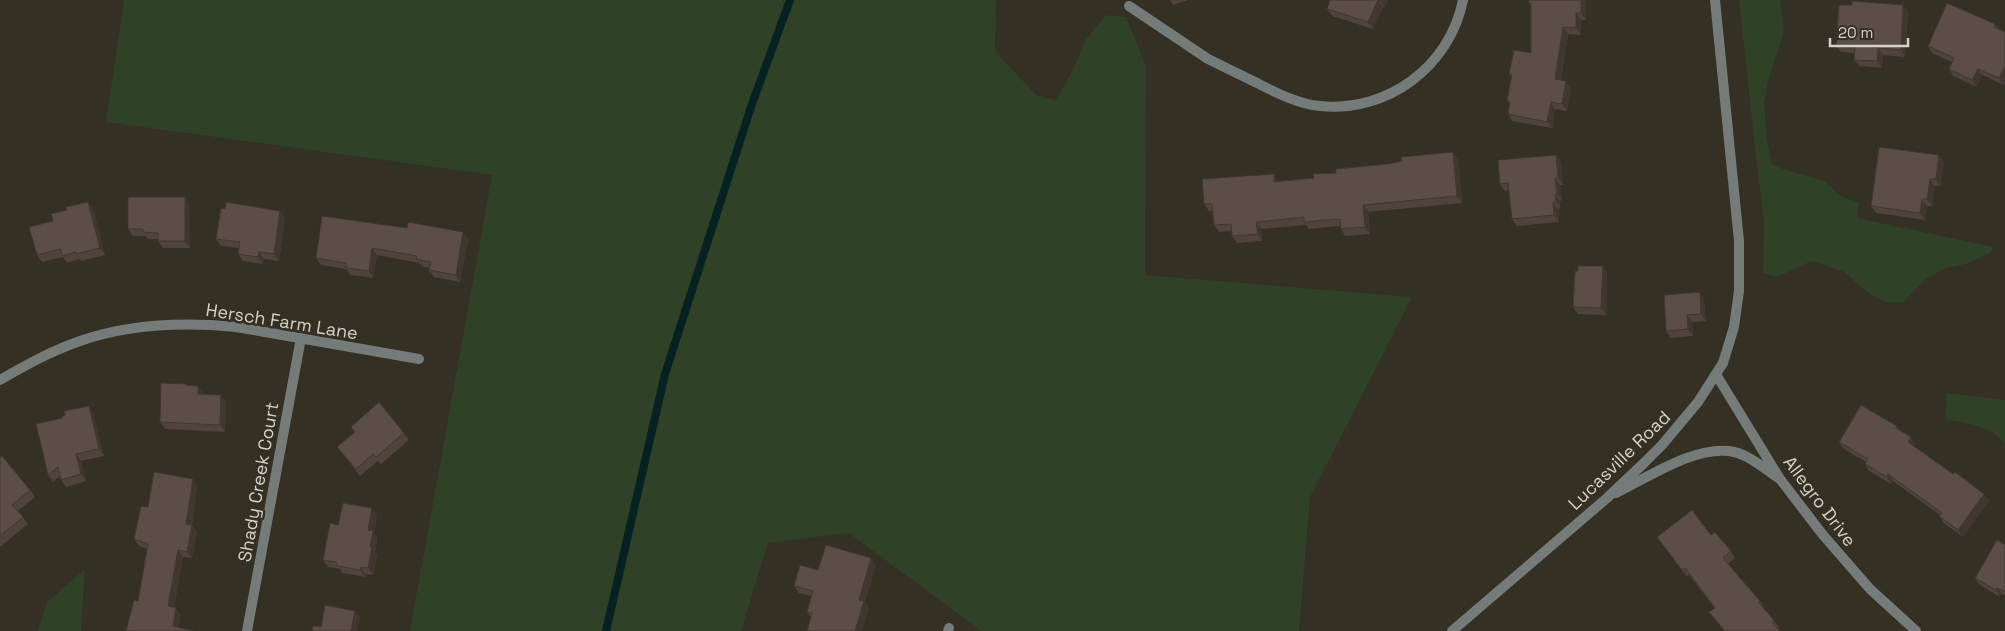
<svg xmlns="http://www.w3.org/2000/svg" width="2005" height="631" viewBox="0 0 2005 631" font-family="'Space Grotesk',sans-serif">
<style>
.green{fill:#2f4126}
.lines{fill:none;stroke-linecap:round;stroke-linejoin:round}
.stream{stroke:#052121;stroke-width:8}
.service{stroke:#747b78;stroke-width:10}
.minor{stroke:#747b78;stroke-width:10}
.tertiary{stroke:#747b78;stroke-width:10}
.wall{fill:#4f433c}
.shaded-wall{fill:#403731}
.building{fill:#5c4e46;stroke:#403731}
.labels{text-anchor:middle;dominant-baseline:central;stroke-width:5;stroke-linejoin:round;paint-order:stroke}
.street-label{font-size:18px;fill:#d3d1c9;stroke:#343023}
</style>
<rect width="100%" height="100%" fill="#343023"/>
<path class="green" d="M124 0H996L995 51 1036 95 1056 100 1071 73 1086 39 1106 15 1126 17 1146 66 1145 275 1412 297 1310 497 1299 631H981L849 533 768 543 741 631H410L492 175 106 122Z
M1739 0H1780L1784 30 1768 82 1764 103 1767 140 1772 164 1783 169 1825 181 1839 195 1859 203 1857 218 1993 247 1990 253 1966 264 1946 268 1926 279 1902 303 1885 302 1867 292 1844 272 1812 261 1777 277 1763 273 1764 220 1757 167Z
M1947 393 2005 400V444C1992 426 1965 423 1945 419Z
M85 569 81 631H38L47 602Z"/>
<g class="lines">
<path class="stream" d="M606 631 665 374 752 104 790 0"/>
<path class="service" d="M1129 6 1208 59 1255 82"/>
<path class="minor" d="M1255 82C1275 92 1297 104 1320 106 1388 113 1450 66 1463 0
M1717 376 1780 479 1823 535 1870 589 1916 631
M0 380C26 365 51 351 80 341 129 324 185 322 236 327L419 359
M247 631 301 338
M948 631 949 628"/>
<path class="tertiary" d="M1616 493C1649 477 1697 444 1734 452 1751 456 1766 470 1780 479
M1452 631 1607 498 1644 463 1662 445 1698 402 1723 363 1734 327 1739 291V241L1715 0"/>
</g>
<path class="wall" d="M1170 0H1188L1173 5Z
M1330 0H1387L1385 8 1383 7 1373 29 1332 16 1327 9Z
M1529 0H1586V20H1581V35L1568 34 1561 80 1571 88 1567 111 1555 109 1552 128 1512 121 1508 114 1509 104 1507 101 1512 77 1509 74 1531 53V6L1529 3Z
M1908 11 1905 57 1883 55 1882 68 1859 66 1854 60V53L1841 52 1836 45Z
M1995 24 1998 28 2005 32V83L2004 85 1982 75 1977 87 1953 76 1949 69 1952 62 1932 53 1928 46Z
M1556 155 1561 162 1563 185H1560L1562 200 1560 201V208L1558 209 1559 222 1517 226 1512 219 1509 190 1505 191 1500 184Z
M1458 159 1462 203 1368 212 1370 234 1345 236 1341 229 1340 226 1309 229 1306 225 1261 229 1262 241 1237 243 1232 236V231L1219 232 1214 225 1213 211H1209L1204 204 1278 181 1314 178 1336 173Z
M1944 162 1940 186H1935L1932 206H1927L1925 220 1876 213 1871 206Z
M88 202 93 208 105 255 81 261 80 259 67 263 63 257 42 262 37 255 53 221 67 210Z
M189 204 190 248H163L158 241V239H148L146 236H133L128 229Z
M322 216 468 239 460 282 434 277 429 270 430 268 421 266 419 263 377 255 373 278 350 275 346 269 321 265 316 258Z
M285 218 279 261 264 259 263 264 243 261 238 254 239 248 221 246 216 239Z
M1603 266 1607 273 1606 315 1578 314 1573 307 1578 271Z
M1700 292 1704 299 1706 321 1692 322 1693 336 1671 338 1666 331Z
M186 384 187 385 203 393V395L226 402 225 432 165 429 160 422Z
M89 406 93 413 104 456 81 461 86 481 66 487 61 480 60 476 53 482 48 475 65 416Z
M1897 426 1900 431 1916 444 1914 446 1953 474 1984 494 1989 501 1963 537 1944 523 1939 516 1940 515 1893 481 1891 484 1869 471 1865 464 1866 462 1844 449 1839 442Z
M351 427 404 433 409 440 381 464 378 461 360 476 337 447 355 432Z
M0 457 30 490 35 497 18 511 28 524 0 547Z
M197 486 192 525 197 532 192 558 183 557 174 607 181 615 126 631 138 601 147 549 139 546 134 539 148 507Z
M377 515 374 533 377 538 375 552 377 554 373 575 366 574 365 577 342 573 340 569 328 567 323 560 338 525Z
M1711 535 1731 551 1735 558 1728 564 1760 601 1764 607 1763 608 1779 627 1777 628 1780 631H1724L1709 612 1715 608 1689 575 1687 577 1662 544Z
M2005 545V596L2002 594 2000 597 1980 585 1975 578Z
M876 565 865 602 869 608 811 618 807 612 811 596 799 593 794 586 818 570Z"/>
<path class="shaded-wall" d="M1378 0 1383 7 1373 29 1368 22Z
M1380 0H1387L1385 8 1380 1Z
M1581 0H1586V20L1581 13Z
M1903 5 1908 11 1905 57 1901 50Z
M1576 13 1581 20V35L1576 28Z
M1563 27 1568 34 1560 86 1555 79Z
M1878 48 1883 55 1882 68 1877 61Z
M2005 66V83L2004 85 1999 78Z
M1978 69 1982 75 1977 87 1972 80Z
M1566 81 1571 88 1567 111 1562 104Z
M1551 102 1555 109 1552 128 1547 122Z
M1453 152 1458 159 1462 203 1457 196Z
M1556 155 1561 162 1563 185 1558 178Z
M1939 155 1944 162 1940 186 1936 179Z
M1274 174 1278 181 1274 182Z
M1555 178 1560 185 1562 200 1557 194Z
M1930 179 1935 186 1932 206 1927 199Z
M1555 194 1560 201V208L1556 201Z
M185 197 189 204 190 248 185 241Z
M1922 199 1927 206 1925 220 1920 213Z
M88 202 93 208 105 255 100 248Z
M1553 202 1558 209 1559 222 1554 215Z
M1363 205 1368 212 1370 234 1365 227Z
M280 211 285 218 279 261 274 254Z
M1256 222 1261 229 1262 241 1258 234Z
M463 232 468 239 460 282 456 275Z
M372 248 377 255 373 278 369 271Z
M259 252 264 259 263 264 258 257Z
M1603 266 1607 273 1606 315 1601 308Z
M1700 292 1704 299 1706 321 1701 314Z
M1687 315 1692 322 1693 336 1688 329Z
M198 386 203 393 202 401 198 394Z
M221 395 226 402 225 432 220 425Z
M89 406 93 413 104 456 99 449Z
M1911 437 1916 444 1913 449 1908 442Z
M76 454 81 461 86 481 81 474Z
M1888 474 1893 481 1891 484 1887 477Z
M193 479 197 486 192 525 197 532 192 558 187 552 186 524Z
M1984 494 1989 501 1963 537 1958 530Z
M372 508 377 515 374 533 377 538 375 552 377 554 373 575 368 568 370 547 368 530Z
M178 550 183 557 173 613 168 606Z
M871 558 876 565 865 602 869 608 862 631H855L859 600Z
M361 567 366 574 365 577 360 570Z
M1997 588 2002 594 2000 597 1996 590Z
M176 608 181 615 178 631 173 626Z
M355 611 360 617 357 631H351Z"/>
<path class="building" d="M1330 0H1380V1L1378 0 1368 22 1327 9Z
M1529 0H1581V13H1576V28L1563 27 1555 79 1566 81 1562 104 1551 102 1547 122 1508 114 1510 102 1507 101 1512 74H1509L1514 50 1531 53V3H1529Z
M1852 1 1903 5 1901 50 1878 48 1877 61 1854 60 1855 46 1836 45 1839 5H1852Z
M1947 3 1995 24 1994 27 2005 32V66L1999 78 1978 69 1972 80 1949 69 1954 58 1928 46Z
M1879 147 1939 155 1936 179H1930L1927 199H1922L1920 213 1871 206Z
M1453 152 1457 196 1363 205 1365 227 1341 229 1340 219 1304 222V217L1256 222 1258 234 1232 236 1231 224 1214 225 1212 204H1204L1202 179 1274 174V182L1314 178 1313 174 1336 173V169L1388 164 1402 161 1401 157Z
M1556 155 1558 178H1555L1557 194H1555L1556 201 1553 202 1554 215 1512 219 1508 183 1500 184 1498 160Z
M128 197H185V241H158V233L143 232V229H128Z
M88 202 100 248 76 254V252L62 256 60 249 37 255 29 227 53 221 51 214 67 210 66 207Z
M226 202 280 211 274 254 259 252 258 257 238 254 240 242 216 239 221 208 225 209Z
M322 216 407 228 408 222 463 232 456 275 429 270 431 262 416 259 417 256 372 248 369 271 346 268V263L316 258Z
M1578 266H1603L1601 308 1573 307 1575 271H1578Z
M1700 292 1701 314 1687 315 1688 329 1666 331 1664 295Z
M161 383 186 384V385L198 386V394L221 395 220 425 160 422Z
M379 402 404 433 376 457 373 454 356 469 337 447 355 432 351 427Z
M1861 405 1897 426 1896 428 1911 437 1908 442 1953 474 1955 472 1984 494 1958 530 1939 516 1942 513 1888 474 1887 477 1865 464 1868 459 1839 442Z
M89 406 99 449 76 454 81 474 61 480 58 467 48 475 36 424 62 418V416H65L64 411Z
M2 456 30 490 12 505 23 517 0 536V457Z
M154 472 193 479 186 524 192 525 187 552 178 550 168 606 176 608 173 626 194 631H126L134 600 138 601 148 544 134 539 141 506 148 507Z
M343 503 372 508 368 530 373 531 370 547H372L368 568 361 567 360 570 338 566 336 562 323 560 330 523 338 525Z
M1692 510 1711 535 1715 532 1731 551 1723 558 1760 601 1758 602 1774 620 1772 622 1780 631H1725L1709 612 1715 608 1685 568 1682 570 1657 537Z
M1997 540 2005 545V592L1997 588 1996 590 1975 578Z
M826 545 871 558 859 600 864 601 855 631H807L812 613 807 612 813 591 794 586 800 565 818 570Z
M325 605 355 611 351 631H312L313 626 321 627Z"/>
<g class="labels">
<g class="street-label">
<text transform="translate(282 321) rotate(9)">Hersch Farm Lane</text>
<text transform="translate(1619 460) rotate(-44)">Lucasville Road</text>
<text transform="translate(258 482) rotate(-80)">Shady Creek Court</text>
<text transform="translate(1820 501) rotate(53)">Allegro Drive</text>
</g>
</g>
<path d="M1830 38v8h78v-8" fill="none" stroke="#d3d1c9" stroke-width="2.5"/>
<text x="1838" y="38" font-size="15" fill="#d3d1c9" stroke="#343023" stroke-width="4" paint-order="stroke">20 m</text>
</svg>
